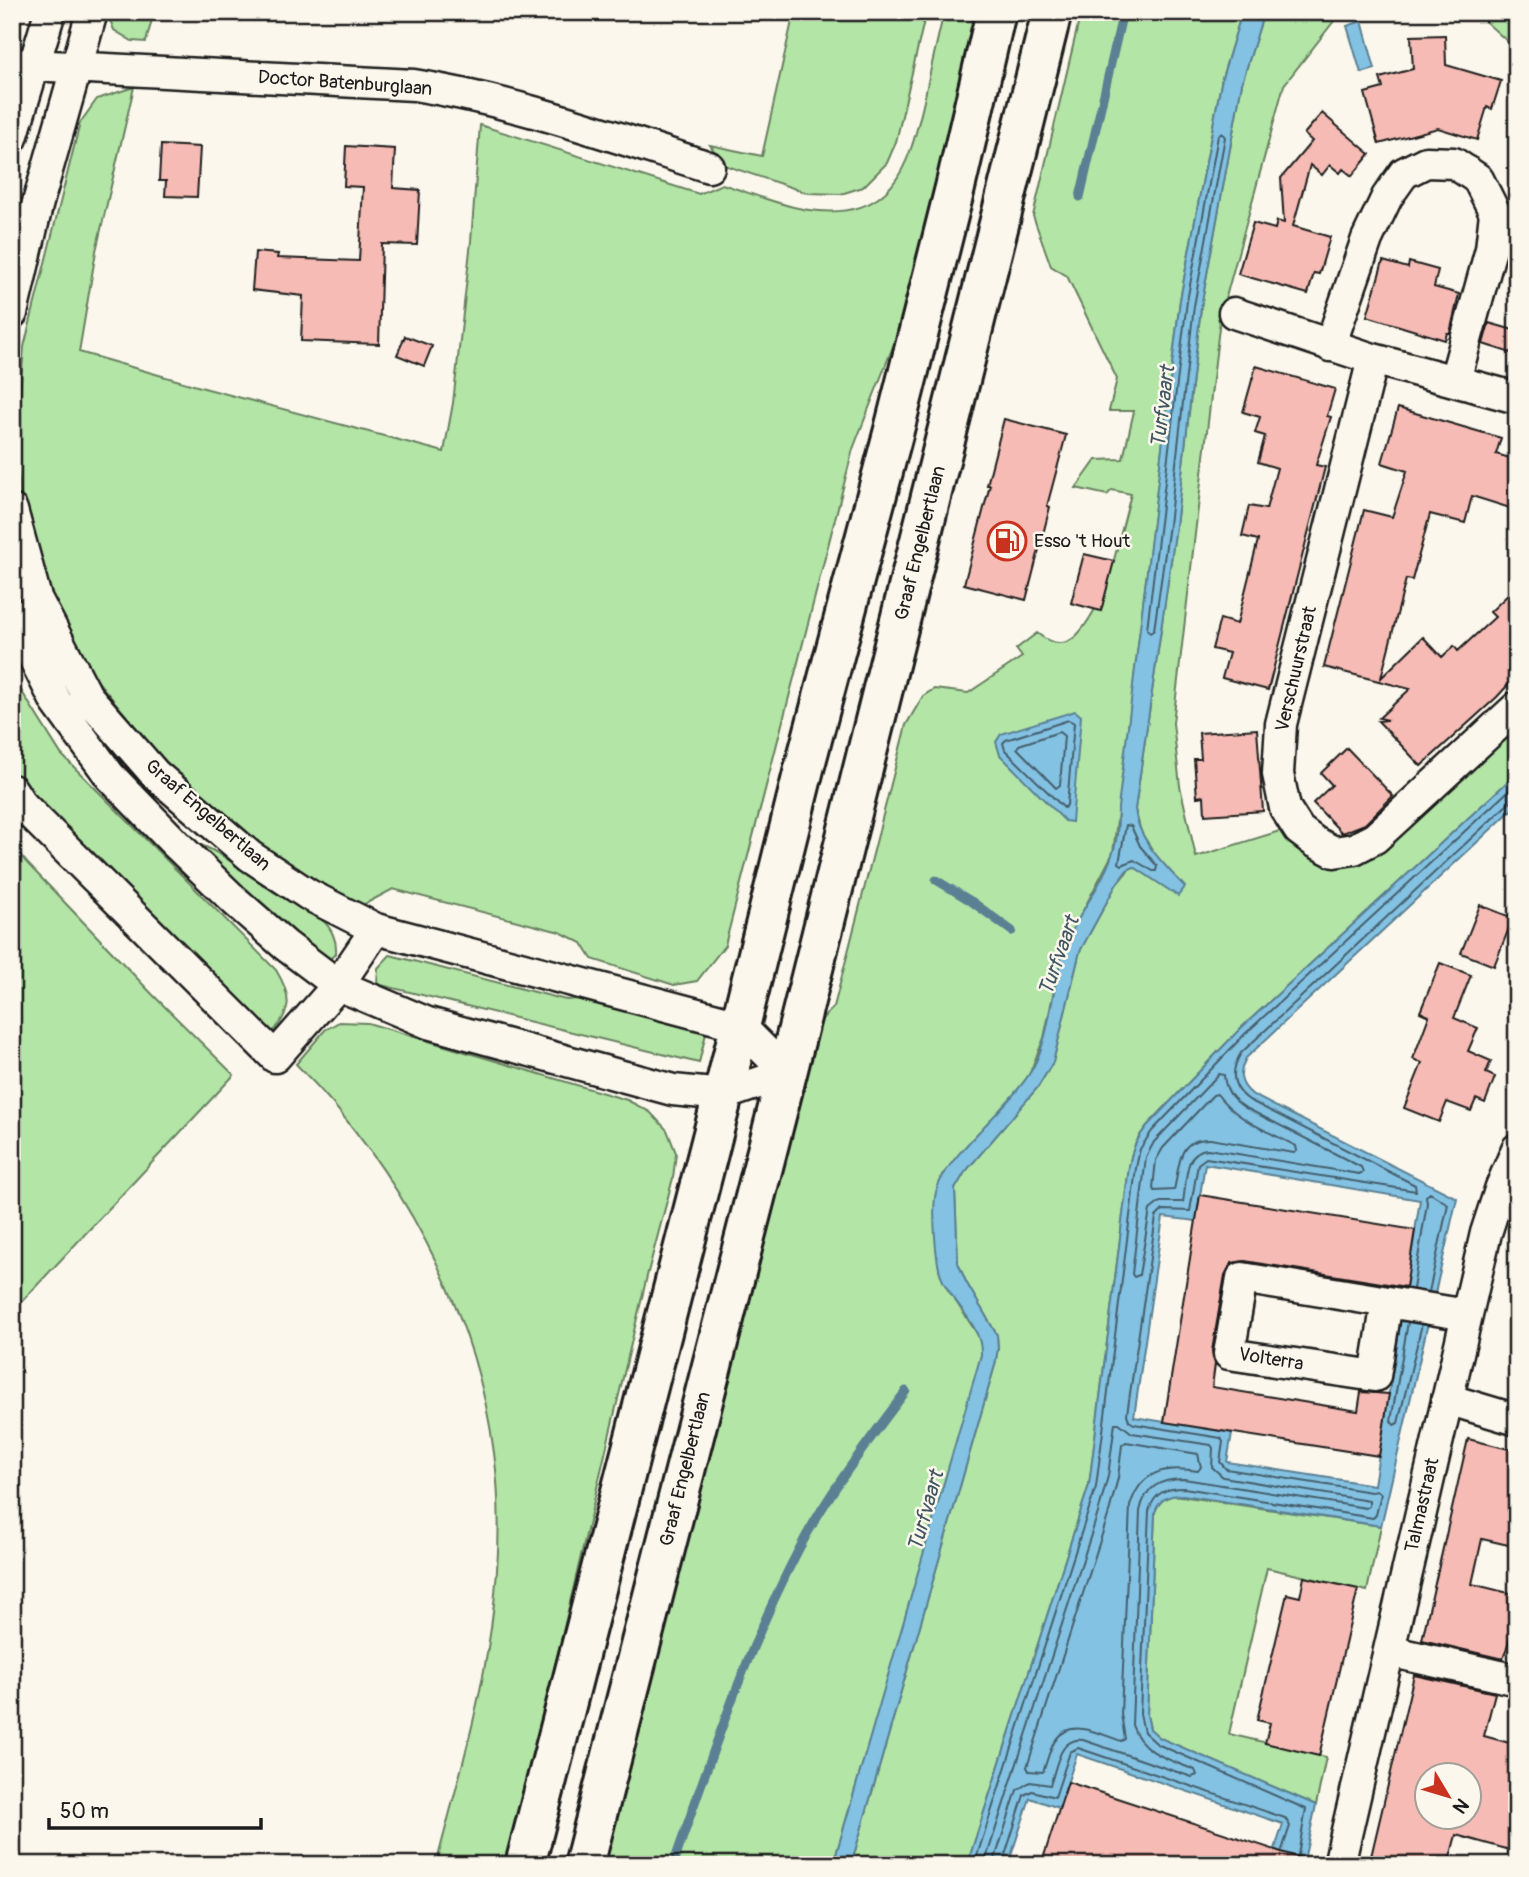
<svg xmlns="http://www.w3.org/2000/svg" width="1529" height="1877" viewBox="0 0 1529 1877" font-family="Pangolin,sans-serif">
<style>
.green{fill:#b3e5a6;stroke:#688061;stroke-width:2}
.water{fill:#83c2e3;stroke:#5a8093;stroke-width:2;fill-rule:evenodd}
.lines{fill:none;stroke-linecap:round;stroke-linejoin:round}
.shore{stroke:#455e6c;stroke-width:2}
.stream{stroke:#5a8093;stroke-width:9}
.building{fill:#f6bbb4;stroke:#1c1c1c;stroke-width:2;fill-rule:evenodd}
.minor-casing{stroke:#1c1c1c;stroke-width:35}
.primary-casing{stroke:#1c1c1c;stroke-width:44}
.minor{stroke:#fbf7ec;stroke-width:30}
.primary{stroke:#fbf7ec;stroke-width:38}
.labels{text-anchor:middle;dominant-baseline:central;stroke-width:5;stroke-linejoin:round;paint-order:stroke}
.street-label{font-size:19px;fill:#1c1c1c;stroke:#fbf7ec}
.poi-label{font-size:19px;fill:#1c1c1c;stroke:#fbf7ec;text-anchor:start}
.water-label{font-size:21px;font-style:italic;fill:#405662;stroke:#fbf7ec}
</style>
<rect width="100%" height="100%" fill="#fbf7ec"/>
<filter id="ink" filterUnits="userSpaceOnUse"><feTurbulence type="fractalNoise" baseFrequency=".0143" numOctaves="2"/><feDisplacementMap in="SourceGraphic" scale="14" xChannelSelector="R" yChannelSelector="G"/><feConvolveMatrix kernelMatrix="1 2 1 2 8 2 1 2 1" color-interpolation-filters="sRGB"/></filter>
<g filter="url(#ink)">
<path class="green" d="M107 12H154L146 42 132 41 114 30Z
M794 12H926L896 142 887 163 863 187 841 194 808 193 724 165 710 145 762 156Z
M944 12H976L926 223 897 336 853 449 725 945 697 981 674 985 592 959 582 943 560 932 393 889 361 906 258 850 168 767 86 667 61 625 41 571 22 509 17 463 18 418 24 347 80 123 97 99 134 87 96 251 79 352 204 388 444 452 453 403 471 241 480 125 699 194 722 184C748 192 783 207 809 210 893 221 908 169 924 101 930 71 937 42 944 12Z
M1081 12H1242L1222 78 1180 300 1113 853 1075 926 1058 971 1044 1038 1029 1075 1004 1107 942 1175 935 1202 939 1269 947 1288 978 1335 982 1347 980 1362 833 1865H598L815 1026 834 1007 906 725 923 696 934 689 968 693 1022 657 1016 649 1037 633C1066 657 1081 634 1095 609L1101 610 1131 494 1112 490 1107 495 1076 488 1096 460 1123 459 1134 411H1109L1117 379 1067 276 1051 266 1033 216Z
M1264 12H1341L1284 85 1220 319 1173 723 1180 786 1196 857 1283 830C1303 855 1313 857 1345 864L1517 724V773L1240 1029 1147 1126C1136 1139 1131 1151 1129 1167L1089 1485 967 1865H851L995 1365 998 1348 997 1335 966 1282 958 1263 955 1189 965 1172 1038 1087 1053 1062 1080 951 1116 885 1130 868 1153 851 1141 832 1135 809 1176 526 1201 307 1242 83Z
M1473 12H1517V50L1478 15Z
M12 676 61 754 276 970C293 998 292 1012 269 1036L17 782 12 774Z
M12 845 27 863 153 995 234 1075 12 1312Z
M201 845C229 856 252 879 279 895 292 904 309 910 322 920 332 928 337 941 336 953L330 959H322L226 877Z
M390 955 566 1000 592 998 707 1029 699 1063 377 984 378 968Z
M339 1022 368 1023 627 1100 650 1112 667 1130 676 1153 673 1178 647 1276 508 1865H436C456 1787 480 1708 491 1628 499 1570 502 1511 494 1453 476 1309 398 1166 296 1064L325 1030Z
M1174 1495 1381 1526 1367 1591 1267 1568 1229 1734 1326 1757 1316 1805 1160 1738 1150 1729 1147 1715 1155 1512C1159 1501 1163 1498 1174 1495Z"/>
<path class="water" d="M1242 12H1264L1242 83 1201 307 1176 526 1135 809C1138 841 1164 864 1185 887L1178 896 1134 867 1127 870 1116 885 1080 951 1053 1062 1038 1087 965 1172 955 1189 958 1263 966 1282 997 1335 998 1348 995 1365 851 1865H833L981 1355C983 1327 954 1304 943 1281 935 1265 932 1209 936 1192 944 1158 1006 1110 1028 1076 1052 1040 1050 990 1064 950 1075 916 1101 889 1112 855 1118 840 1118 824 1118 808L1180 300 1222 78Z
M1362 21 1375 69 1361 73 1347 26Z
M1075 711 1081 716 1072 822 1065 821 1000 755 996 742 1001 734Z
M1517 773V805L1246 1058C1238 1074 1239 1084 1253 1095L1457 1198 1381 1526 1183 1495C1169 1495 1160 1498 1155 1512L1147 1715 1150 1729 1160 1738 1316 1805 1303 1865H1270L1283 1824 1077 1754 1059 1808 1030 1798 1008 1865H967L1089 1485 1129 1167C1131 1151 1136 1139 1147 1126L1240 1029ZM1205 1164 1420 1200 1374 1485 1227 1462 1232 1433 1134 1417 1163 1217 1196 1221Z"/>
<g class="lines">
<path class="shore" d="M1222 133 1225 137 1194 306 1169 525 1154 630 1150 633 1147 629 1187 301 1218 136Z
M1069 720 1074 723 1067 805 1064 808 1005 750 1003 743 1006 740Z
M1059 732 1064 736 1060 785 1056 788 1017 748 1019 745Z
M1126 825 1131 826 1140 846 1157 866 1156 871H1153L1134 860 1122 865 1119 863Z
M1219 1074 1224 1075C1225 1090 1232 1099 1244 1107L1361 1167 1363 1172 1359 1174 1208 1149C1183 1150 1187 1183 1183 1202H1160L1150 1210 1139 1275 1134 1277 1132 1274 1146 1157 1154 1142Z
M1217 1094C1236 1120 1268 1131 1296 1146L1297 1151 1294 1153 1210 1139C1176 1138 1180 1166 1174 1190L1154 1191 1153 1188 1156 1160 1163 1148 1213 1095Z
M1413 1289 1427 1203 1426 1196 1430 1193 1448 1204 1429 1292
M1408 1322 1391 1421 1394 1425 1398 1423 1422 1324
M1126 1442 1198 1454 1201 1467 1198 1471C1165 1466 1141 1470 1130 1506L1121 1714 1125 1739 1121 1741C1100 1734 1070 1717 1055 1741 1049 1750 1047 1762 1043 1772L1029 1771 1027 1767 1108 1516 1118 1478 1122 1445Z
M1298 1855 1306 1809 1157 1744 1144 1732 1140 1714 1149 1511C1154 1493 1165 1488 1184 1488L1373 1518 1376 1515 1381 1494 1378 1491 1371 1492 1226 1469 1220 1462 1223 1442 1221 1438 1134 1424 1129 1421 1127 1414 1156 1217 1163 1210 1190 1211 1198 1164 1206 1158 1416 1191 1415 1185 1249 1100C1231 1087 1230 1071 1241 1053L1509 803 1517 800
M974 1865 1096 1487 1136 1168 1140 1149 1152 1131 1245 1034 1517 783
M984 1865 1098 1513 1108 1476 1115 1423H1119L1132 1433 1211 1445 1213 1448 1212 1467 1223 1477 1369 1501V1506L1366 1508 1184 1479C1160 1479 1145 1487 1140 1511L1132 1725C1141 1753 1170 1760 1195 1770L1197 1775 1192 1777 1083 1740C1058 1737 1057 1768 1050 1785L1030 1782 1017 1790 993 1865
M1002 1865 1024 1795 1032 1791 1055 1797 1070 1752 1078 1748 1285 1818 1290 1826 1282 1850"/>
<path class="stream" d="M1080 197 1123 12
M936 880 971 901 1012 931
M673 1865C711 1758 746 1650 799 1549 828 1493 868 1442 906 1391"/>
</g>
<path class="building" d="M1445 35 1446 65 1501 81 1492 109 1487 107 1477 140 1438 128 1379 144 1365 93 1383 88 1380 78 1413 69 1411 36Z
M1322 113 1370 154 1352 176 1343 169 1340 173 1330 165 1322 175 1310 165 1293 226 1330 237 1319 274 1314 273 1308 294 1238 274 1253 223 1275 229 1277 221 1284 223 1281 178 1312 141 1304 134Z
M161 145 200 147 197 197 165 196 166 181H159Z
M346 146 395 149 393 188 420 190 417 245 382 244 379 344 301 341 303 296 252 290 255 252 278 254 277 258 359 261 363 187 344 186Z
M1383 261 1408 268 1409 262 1438 270 1434 287 1459 294 1450 333H1447L1445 340 1367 316Z
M1489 323 1517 331V355L1483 344Z
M405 336 432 346 424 366 397 355Z
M1256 366 1335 389 1327 416 1331 417 1316 465 1325 467 1268 690 1222 678 1229 653 1212 649 1220 619 1237 624 1258 540 1242 536 1249 506 1266 509 1277 468 1258 462 1265 436 1255 433 1260 417 1243 412Z
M1398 408 1501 438 1496 454 1517 460V503L1512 501 1510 508 1472 496 1465 523 1430 514 1412 580 1406 579 1381 678 1423 637 1442 657 1454 646 1458 651 1495 617 1490 612 1517 586V675L1497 697 1421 766 1378 721 1388 720 1379 718 1410 689 1324 667 1364 510 1392 517 1407 471 1382 463Z
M1004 419 1066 435 1047 506 1050 507 1026 600 964 584 990 485H987Z
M1084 554 1114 561 1101 611 1071 603Z
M1257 729 1263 811 1205 815 1204 796 1197 797 1194 759H1201L1199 733Z
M1347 748 1393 796 1365 824 1342 833 1313 803 1332 785 1321 773Z
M1480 905 1513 918 1494 966 1461 953Z
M1440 963 1471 975 1454 1018 1478 1028 1468 1051 1491 1061 1486 1073 1495 1077 1485 1103 1476 1099 1471 1111 1447 1102 1439 1122 1404 1108 1422 1063 1413 1059 1429 1016 1420 1012Z
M1200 1195 1415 1230 1406 1287 1245 1261 1232 1263 1225 1275 1212 1351 1215 1364 1212 1387 1358 1411 1361 1392 1389 1394 1379 1456 1164 1422Z
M1468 1439 1517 1451V1547L1482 1539 1472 1584 1517 1595V1617L1503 1659 1422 1640Z
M1304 1577 1358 1589 1319 1756 1265 1743 1270 1723 1257 1720 1287 1594 1300 1597Z
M1414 1675 1495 1693 1484 1736 1517 1745V1852L1456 1835 1448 1865H1369ZM1427 1775H1469V1817H1427Z
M1068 1782 1306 1860V1865H1041Z"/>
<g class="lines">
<defs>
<path id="minor" d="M12 64 414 85C515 101 612 136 709 167
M12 138 50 12
M12 313 37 206 92 12
M1234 313 1373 359 1517 398
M1330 346 1367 239 1387 197 1404 173 1426 162 1454 163 1478 179 1495 213 1491 249 1455 380
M1373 359 1281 724 1278 774 1285 808 1299 830 1315 842 1334 852 1354 849 1375 838 1517 707
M12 510 36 598 87 696 155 774 250 856 309 895 376 929 739 1025 787 1073 723 1095 673 1090 428 1023 338 985 285 945 235 901 175 843 110 776 56 702 12 614
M12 790 21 804 275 1057 338 985 376 929
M1387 1302 1375 1376 1229 1354 1242 1278 1467 1315
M1447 1399 1517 1420
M1389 1651 1517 1680
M1339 1865 1486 1233 1501 1187 1517 1149"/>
<path id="primary" d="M525 1865 723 1095 804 769 894 430 955 188 996 12
M584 1865 787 1073 1052 12"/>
</defs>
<use href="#minor" class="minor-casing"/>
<use href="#primary" class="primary-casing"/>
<use href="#minor" class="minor"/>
<use href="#primary" class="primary"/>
</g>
</g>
<defs>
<symbol id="fuel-ring" viewBox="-11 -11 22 22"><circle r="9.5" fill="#fbf7ec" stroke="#c8321e" stroke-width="1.5"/><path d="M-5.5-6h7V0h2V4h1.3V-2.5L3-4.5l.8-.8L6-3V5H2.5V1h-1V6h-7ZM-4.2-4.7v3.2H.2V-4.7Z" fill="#c8321e"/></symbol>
</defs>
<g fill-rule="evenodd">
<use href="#fuel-ring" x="985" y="519" width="44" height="44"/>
</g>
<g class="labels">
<g class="street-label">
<text transform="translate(345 83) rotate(4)">Doctor Batenburglaan</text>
<text transform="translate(920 543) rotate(-76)">Graaf Engelbertlaan</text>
<text transform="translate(1296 669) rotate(-77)">Verschuurstraat</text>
<text transform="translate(208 815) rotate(41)">Graaf Engelbertlaan</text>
<text transform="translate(1271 1359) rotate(9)">Volterra</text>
<text transform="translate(685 1469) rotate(-76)">Graaf Engelbertlaan</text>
<text transform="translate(1422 1505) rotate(-77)">Talmastraat</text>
</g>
<g class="poi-label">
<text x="1034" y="541">Esso 't Hout</text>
</g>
<g class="water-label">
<text transform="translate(1163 407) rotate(-83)">Turfvaart</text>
<text transform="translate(1059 956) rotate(-70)">Turfvaart</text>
<text transform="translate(926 1511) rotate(-74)">Turfvaart</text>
</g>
</g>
<rect width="1529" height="1877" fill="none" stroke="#fbf7ec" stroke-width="42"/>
<rect x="21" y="21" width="1487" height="1835" fill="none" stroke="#1c1c1c" stroke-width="2.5" filter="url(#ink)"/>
<g transform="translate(1448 1796) rotate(128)"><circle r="33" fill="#fbf7ec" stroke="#a29f99" stroke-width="2"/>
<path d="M0-5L12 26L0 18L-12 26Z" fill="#c8321e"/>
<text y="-10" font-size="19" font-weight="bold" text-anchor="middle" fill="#1c1c1c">N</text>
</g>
<path d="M49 1818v10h212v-10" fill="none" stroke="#1c1c1c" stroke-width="3.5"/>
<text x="60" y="1818" font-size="21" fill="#1c1c1c" stroke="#fbf7ec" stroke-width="5" paint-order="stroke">50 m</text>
</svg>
